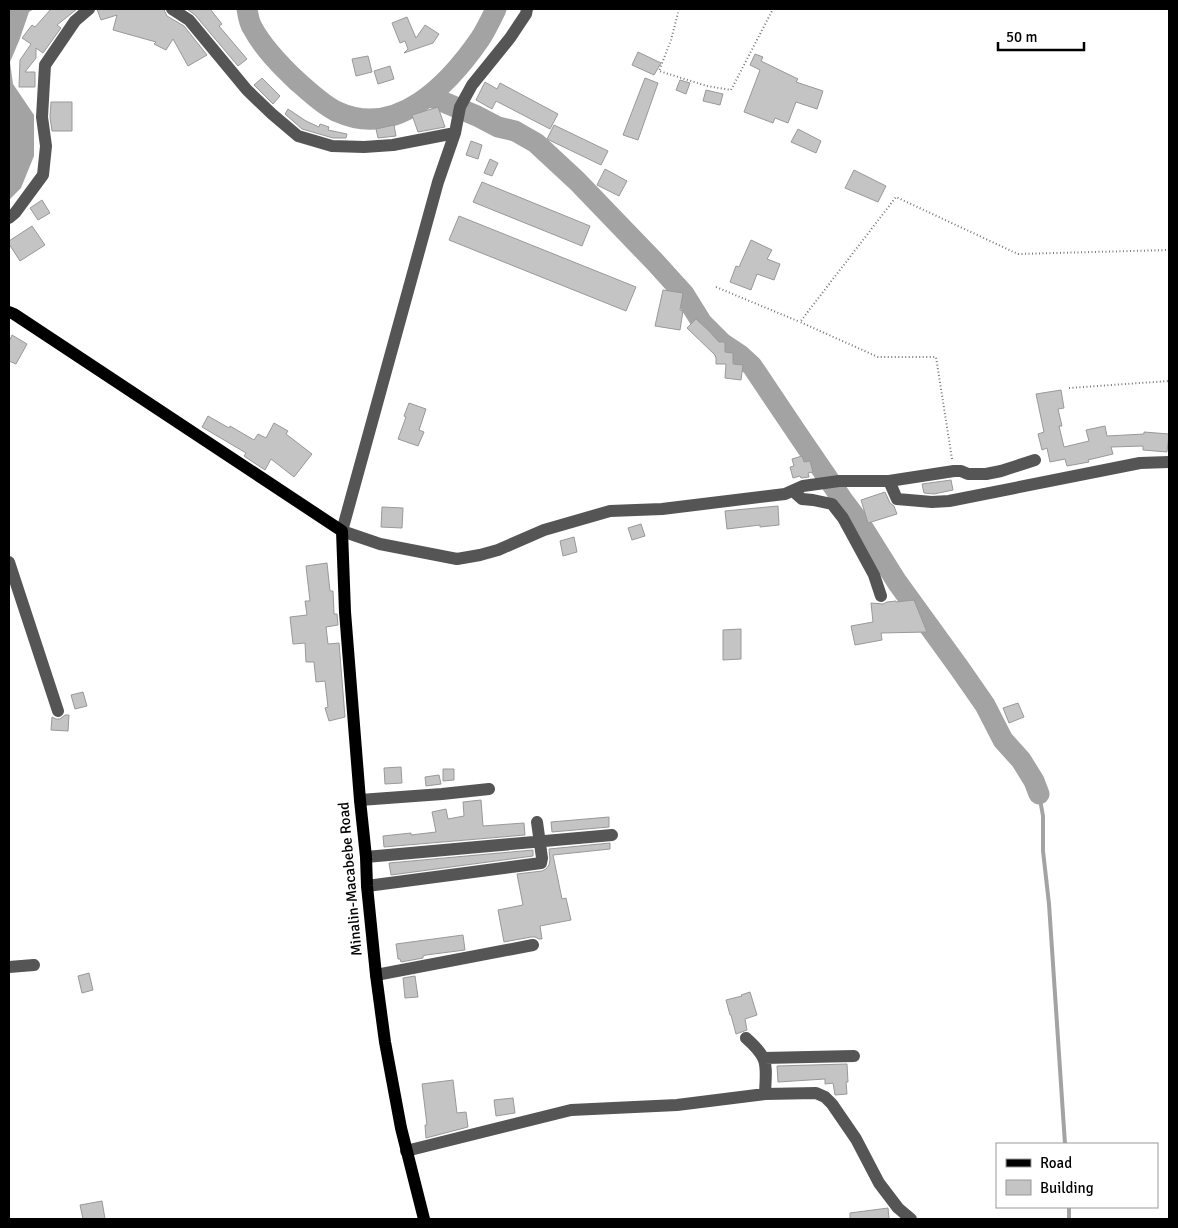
<svg xmlns="http://www.w3.org/2000/svg" width="1178" height="1228" viewBox="0 0 1178 1228" font-family="Signika,sans-serif">
<style>
.water{fill:#a3a3a3}
.lines{fill:none;stroke-linecap:round;stroke-linejoin:round}
.stream{stroke:#a3a3a3;stroke-width:4}
.river{stroke:#a3a3a3;stroke-width:21}
.building{fill:#c4c4c4;stroke:#999}
.path{stroke:#777;stroke-width:2;stroke-dasharray:1 2.5;stroke-linecap:butt}
.minor{stroke:#555;stroke-width:12}
.major{stroke:#000;stroke-width:12}
.labels{text-anchor:middle;dominant-baseline:central;stroke-width:4;stroke-linejoin:round;paint-order:stroke}
.street-label{font-size:15px;fill:#000;stroke:#fff}
</style>
<rect width="100%" height="100%" fill="#fff"/>
<path class="water" d="M9 9H34L29 12 19 41 10 62 13 84 34 115V156L21 188 9 200Z"/>
<g class="lines">
<path class="stream" d="M1039 794 1043 816V851L1049 904 1065 1144
M1069 1219V1207"/>
<path class="river" d="M247 9C248 15 249 22 252 27 263 48 281 66 298 82 310 92 324 106 338 112 397 139 449 84 480 39 486 30 491 19 496 9
M429 96 477 116 498 127 515 131 536 143 577 181 655 262 684 294 702 323 722 343 740 355 752 366 797 433 842 499 860 523 897 582 960 669 985 705 1003 740 1021 760 1034 781 1039 794"/>
</g>
<path class="building" d="M51 9H77L57 25 61 28 43 53 36 48V58L25 72H35V87H19L20 60 31 44 22 38 32 25 35 27Z
M97 9H164L165 12 167 16 184 26 207 55 188 66 173 39 166 50 154 44 156 42 113 30 117 15 101 20Z
M187 9H210L222 24 219 26 247 59 238 66 195 15Z
M407 17 416 38 425 25 439 34 433 43 404 53 408 49 405 41 400 43 392 23Z
M638 52 661 63 654 75 632 65Z
M755 54 763 57 761 61 798 79 796 82 823 91 817 109 796 102 788 123 775 118 773 123 744 112 760 70 750 65Z
M368 56 372 72 356 76 352 59Z
M390 66 394 79 378 84 374 71Z
M262 78 280 96 273 104 254 85Z
M645 78 658 83 638 140 623 135Z
M680 80 690 83 686 94 676 90Z
M485 82 497 89 500 83 558 114 550 129 496 101 492 109 476 100Z
M706 90 723 94 720 105 703 101Z
M51 102H72V131H52L50 117Z
M438 107 445 127 418 132 412 115Z
M288 109 306 121 319 127 320 124 329 127 328 130 347 134 346 138H333L302 129 285 114Z
M394 125 396 136 378 138 376 129Z
M554 125 608 151 601 165 547 139Z
M798 129 821 141 816 153 791 142Z
M471 141 482 145 478 159 466 155Z
M490 159 498 163 492 176 484 173Z
M605 169 627 181 619 196 597 185Z
M854 170 886 186 878 202 845 188Z
M482 182 590 226 582 246 473 202Z
M42 200 50 213 38 220 30 208Z
M459 216 636 287 626 311 449 240Z
M32 226 45 245 20 261 9 244V241Z
M751 240 772 250 767 259 780 264 774 280 757 274 751 290 730 282 736 266 739 267Z
M663 290 683 293 680 310 683 311 680 330 655 326Z
M696 319 708 330 719 342H725V352L733 353V364L743 365 741 380 725 378 726 364H716V358L715 355 687 328Z
M12 335 27 344 16 364 9 361V342Z
M1061 390 1064 408 1058 409 1062 426H1059L1064 447 1089 441 1086 430 1105 426 1107 436 1144 434V432L1169 434 1167 452 1143 450V446L1111 447 1113 454 1088 460 1089 462 1067 466 1065 459 1050 462 1047 448 1042 450 1038 434 1044 432 1036 394Z
M409 403 426 409 419 430 424 432 418 446 398 439 406 417 404 416Z
M208 416 229 428 230 426 254 440 258 434 266 438 274 423 288 431 286 434 312 454 294 477 271 459 265 470 244 456 246 453 202 427Z
M802 456 804 462 810 461 813 472 808 473 809 477 801 478 800 476 793 478 790 467 794 466 792 459Z
M951 480 953 490 934 494 924 493 922 484Z
M885 492 890 503 894 506 897 514 868 523 861 500Z
M778 506 779 525 760 527V525L727 529 725 511Z
M382 507 403 508 402 528 381 527Z
M641 524 645 536 632 540 628 528Z
M574 537 577 552 563 556 560 541Z
M327 563 330 591H333L334 614H337L338 625 326 627 328 644 339 643 345 717 329 721 325 708 328 707 325 681 316 682 314 662H306L305 643 293 644 290 617 307 615 305 601H310L306 566Z
M914 600 927 632 881 633 882 640 855 645 851 626 873 622 871 603 883 604 887 602 896 601V602Z
M741 629V659L723 660V630Z
M83 692 87 706 75 709 71 695Z
M1018 703 1024 717 1009 723 1003 708Z
M65 715H69L68 731 51 730 52 717 56 719H60Z
M401 767 402 783 385 784 384 768Z
M443 769H454V780L443 781Z
M439 775 441 784 426 786 425 777Z
M481 800 483 826 524 823 525 835 384 847 383 836 411 833V835L436 832 432 812 446 809 448 819 464 816 463 802Z
M609 817V827L552 832 551 822Z
M610 843V849L553 855 562 899 566 898 571 920 540 926 542 939H539L535 937H531L504 942 498 910 523 905 517 874 542 871 546 869 549 865 550 860 549 849Z
M533 850V856L391 875 389 863Z
M463 935 465 950 426 955 423 956V958L401 962 400 959H398L396 944Z
M89 973 93 990 82 993 78 976Z
M415 976 418 997 405 998 403 978Z
M750 992 757 1015 745 1019 747 1030 736 1034 731 1015H730L726 1000 742 996 741 995Z
M847 1064 848 1082H846L847 1094 835 1095 833 1083 825 1084V1079L778 1082 777 1066Z
M453 1080 457 1113 466 1112 468 1127 426 1138 425 1125H427L422 1084Z
M513 1098 515 1113 496 1116 494 1100Z
M102 1201 105 1219H83L80 1205Z
M888 1208 889 1219H850V1213Z"/>
<g class="lines">
<path class="path" d="M679 9 671 40 659 71 707 86 731 90 773 9
M716 287 800 322
M1069 388 1169 381
M952 459 936 357H878L800 322 896 197 1018 254 1169 250"/>
<path class="minor" d="M172 9 189 20 247 90 272 114 298 136 332 146 364 147 393 145 455 133
M527 9 526 14 510 38 472 85 460 107 455 133 438 182 342 531 380 544 457 559 480 555 498 550 544 530 610 511 662 509 785 494 803 486 839 481H889L897 499 932 502 949 501 1140 463 1169 462
M9 218 15 213 43 175 46 146 42 117 45 65 75 21 89 9
M889 481 954 471H961L968 474H986L1001 471 1035 460
M793 491 802 499 813 500 832 504 843 518 874 575 881 596
M9 562 58 711
M360 800 442 794 489 789
M366 857 612 835
M367 886 541 863 542 858 537 822
M9 967 34 965
M376 975 533 945
M746 1038C770 1059 766 1065 765 1094
M764 1058 854 1056
M406 1151 571 1110 677 1105 765 1094 816 1093 825 1097 832 1104 856 1139 879 1183 898 1208 911 1219"/>
<path class="major" d="M9 312 14 314 342 531 345 612 360 800 366 857 367 886 376 975 385 1042 401 1128 424 1219"/>
</g>
<g class="labels">
<g class="street-label">
<text transform="translate(350 879) rotate(-95)">Minalin-Macabebe Road</text>
</g>
</g>
<rect width="1178" height="1228" fill="none" stroke="#000000" stroke-width="20"/>
<rect x="996" y="1143" width="162" height="65" fill="#ffffff" stroke="#999999"/>
<rect x="1006" y="1159" width="25" height="8" fill="#000000" stroke="#999999"/>
<text x="1040" y="1168" font-size="15" fill="#000000">Road</text>
<rect x="1006" y="1180" width="25" height="15" fill="#c4c4c4" stroke="#999999"/>
<text x="1040" y="1193" font-size="15" fill="#000000">Building</text>
<path d="M998 42v8h86v-8" fill="none" stroke="#000000" stroke-width="2.5"/>
<text x="1006" y="42" font-size="15" fill="#000000" stroke="#ffffff" stroke-width="4" paint-order="stroke">50 m</text>
</svg>
